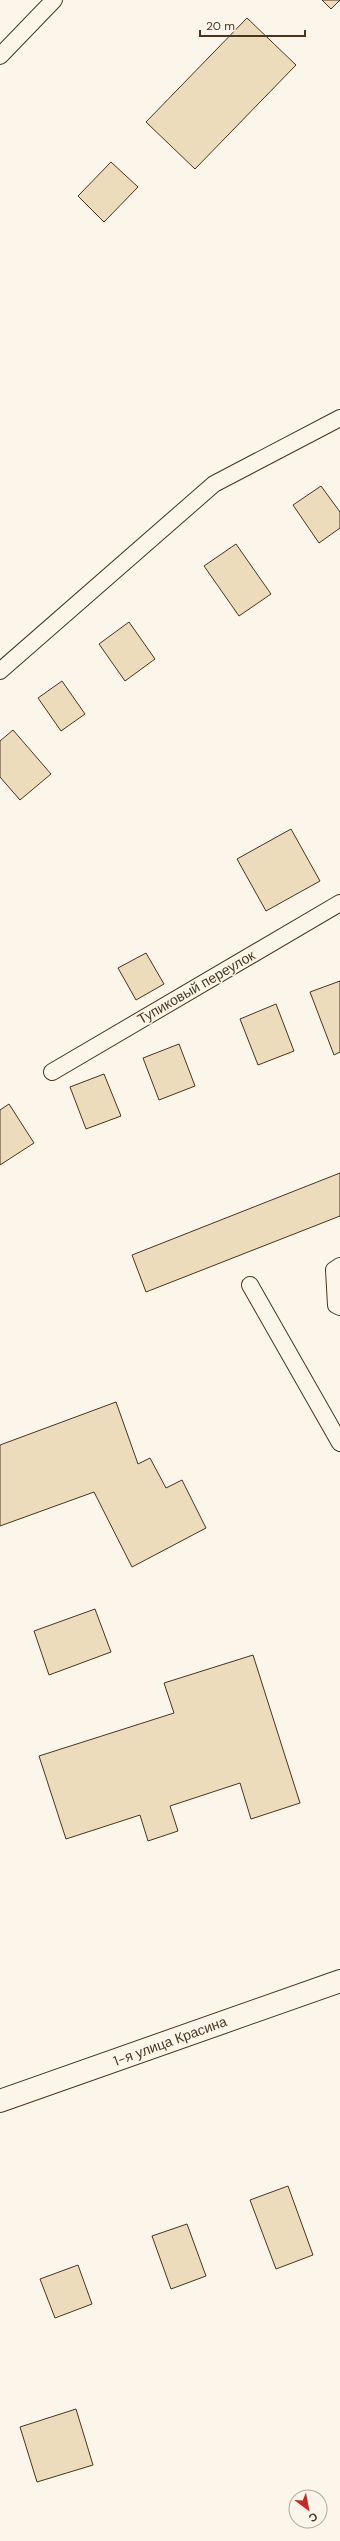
<svg xmlns="http://www.w3.org/2000/svg" width="340" height="2541" viewBox="0 0 340 2541" font-family="'DM Sans',sans-serif">
<style>
.building{fill:#ecdcbc;stroke:#4a3520}
.lines{fill:none;stroke-linecap:round;stroke-linejoin:round}
.lane-casing{stroke:#4a3520;stroke-width:18}
.street-casing{stroke:#4a3520;stroke-width:24}
.lane{stroke:#fbf6e9;stroke-width:16}
.street{stroke:#fbf6e9;stroke-width:22}
.labels{text-anchor:middle;dominant-baseline:central;stroke-width:3;stroke-linejoin:round;paint-order:stroke}
.street-label{font-size:14px;fill:#4a3520;stroke:#fbf6e9}
</style>
<rect width="100%" height="100%" fill="#fbf6e9"/>
<path class="building" d="M322 0H340L331 9Z
M247 18 296 65 195 169 146 122Z
M111 162 138 187 104 222 78 196Z
M321 486 340 512V528L319 543 293 505Z
M236 544 271 594 239 616 204 566Z
M129 622 155 659 125 681 99 644Z
M62 681 85 714 61 731 38 698Z
M13 730 51 774 20 800 0 777V741Z
M291 829 320 881 266 911 237 859Z
M146 953 164 984 136 1000 118 968Z
M340 981V1052L334 1055 310 992Z
M276 1004 294 1051 258 1065 240 1019Z
M179 1044 195 1086 159 1100 143 1058Z
M104 1074 121 1116 86 1129 70 1087Z
M9 1104 34 1143 0 1165V1110Z
M340 1173V1216L146 1292 132 1255Z
M116 1402 138 1464 150 1458 166 1488 182 1480 206 1528 132 1567 94 1492 0 1526V1445Z
M95 1609 111 1652 49 1675 34 1631Z
M253 1655 300 1803 251 1819 240 1783 170 1806 178 1831 148 1841 140 1815 66 1839 39 1756 174 1713 164 1683Z
M288 2186 313 2255 276 2269 250 2200Z
M187 2224 206 2276 171 2289 152 2236Z
M78 2265 92 2304 55 2318 40 2279Z
M76 2409 93 2465 37 2482 20 2427Z"/>
<g class="lines">
<defs>
<path id="lane" d="M0 56 54 0
M0 671 214 484 340 418
M52 1072 340 903
M340 1266 334 1270 336 1305 340 1307
M250 1285 340 1443"/>
<path id="street" d="M0 2101 340 1981"/>
</defs>
<use href="#lane" class="lane-casing"/>
<use href="#street" class="street-casing"/>
<use href="#lane" class="lane"/>
<use href="#street" class="street"/>
</g>
<g class="labels">
<g class="street-label">
<text transform="translate(196 987) rotate(-30)">Тупиковый переулок</text>
<text transform="translate(170 2041) rotate(-20)">1-я улица Красина</text>
</g>
</g>
<g transform="translate(308 2509) rotate(148)"><circle r="19" fill="#fbf6e9" stroke="#b4a999"/>
<path d="M0-3L7 15L0 10L-7 15Z" fill="#c62828"/>
<text y="-6" font-size="11" font-weight="bold" text-anchor="middle" fill="#4a3520">С</text>
</g>
<path d="M200 30v6h105v-6" fill="none" stroke="#4a3520" stroke-width="2"/>
<text x="206" y="30" font-size="12" fill="#4a3520" stroke="#fbf6e9" stroke-width="3" paint-order="stroke">20 m</text>
</svg>
